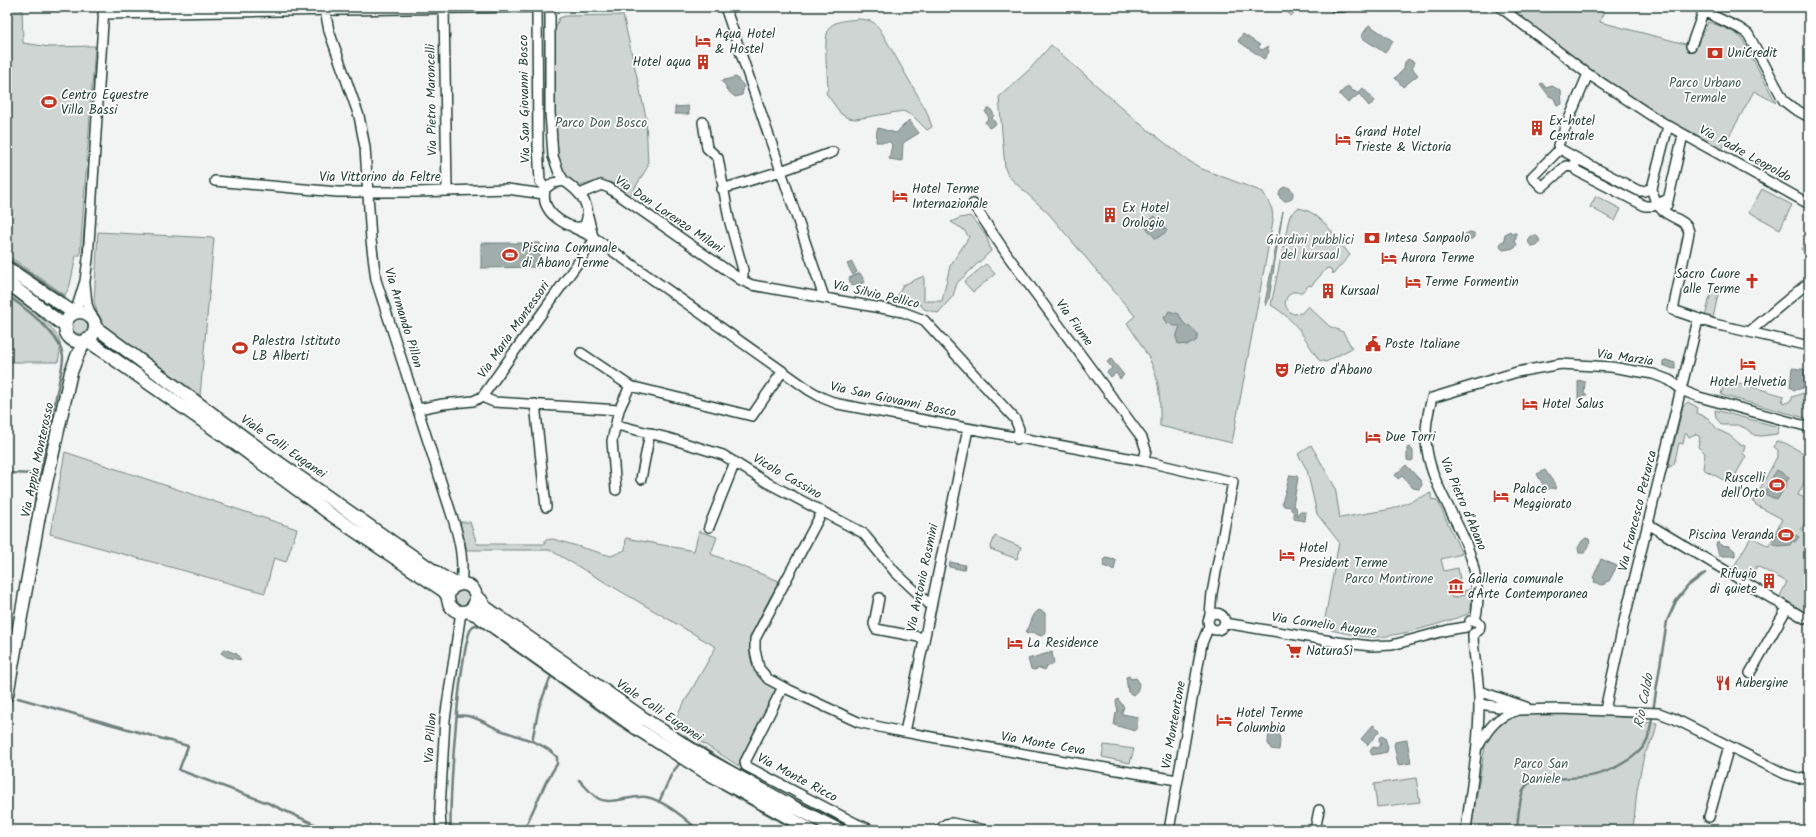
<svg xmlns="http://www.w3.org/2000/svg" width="1816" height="837" viewBox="0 0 1816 837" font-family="Kalam,sans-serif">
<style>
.green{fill:#ced5d3;stroke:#768984}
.water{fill:#a1adaa;stroke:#6d807b}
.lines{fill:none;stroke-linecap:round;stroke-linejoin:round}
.stream{stroke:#6d807b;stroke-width:2.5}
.street-casing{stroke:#1f3d34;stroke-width:12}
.secondary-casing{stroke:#1f3d34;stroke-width:15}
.street{stroke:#fff;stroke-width:9}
.secondary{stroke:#fff;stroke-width:12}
.labels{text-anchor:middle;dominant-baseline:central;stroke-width:3.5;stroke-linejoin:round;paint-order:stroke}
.poi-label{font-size:13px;fill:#1f3d34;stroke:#fff;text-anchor:start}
.park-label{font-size:13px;fill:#425b54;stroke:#fff}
.street-label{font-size:13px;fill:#1f3d34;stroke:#fff}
.water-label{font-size:14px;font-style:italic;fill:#465f57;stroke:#fff}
</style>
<rect width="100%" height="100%" fill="#f2f3f3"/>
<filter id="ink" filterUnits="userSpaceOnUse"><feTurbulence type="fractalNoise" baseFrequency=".025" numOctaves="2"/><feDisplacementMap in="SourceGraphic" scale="8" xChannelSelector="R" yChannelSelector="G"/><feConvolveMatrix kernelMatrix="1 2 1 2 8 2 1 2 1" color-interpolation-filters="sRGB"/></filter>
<g filter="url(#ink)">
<path class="green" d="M7 7H22L23 43 50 47 95 46 80 255 76 256 70 285 65 295 7 255Z
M1283 7H1300L1291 16Z
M1505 7H1605L1600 22 1697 47 1708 22C1719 26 1735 30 1743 40L1776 103 1754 91 1722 149 1662 116 1585 66Z
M623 15 646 117 648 166 629 198C606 181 606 177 578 187L569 180 561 172 557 157 555 101V30L559 18 565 16Z
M859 19C871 20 874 21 881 31L926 110 932 127 927 130 913 116 903 111 856 119 848 118 841 114 826 93 828 89C828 76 821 31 832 25 839 20 851 20 859 19Z
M1051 45 1139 123 1186 159 1202 169 1263 192 1272 209 1273 221 1232 443 1160 426C1161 374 1155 365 1127 323L1135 316 1049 214 1008 176 1005 168 999 97 1030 69Z
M1762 189 1792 205 1780 229 1749 212Z
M1596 196 1621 209 1615 221 1590 207Z
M1298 208C1321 211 1336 238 1350 255L1333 274 1331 269 1327 268 1311 286 1309 285 1302 292H1292C1283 299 1283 308 1293 314L1302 313 1308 306 1329 326 1343 332 1352 348 1326 362 1319 360C1302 335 1298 322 1271 305L1288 223 1290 215Z
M970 216 986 235 991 251 957 283 953 296 938 313 924 309 921 305 896 299 903 285 924 276V301H942L950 266 969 237 963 229 951 222 960 218Z
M98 232 214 238 200 396 106 327 97 312 94 301Z
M1809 237V254L1801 249Z
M986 264 995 274 973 292 964 282Z
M7 272 65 314 62 317 7 279Z
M1712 288 1719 290 1713 318 1705 317Z
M7 292C21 302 57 326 60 343 61 349 59 356 58 362H7Z
M72 326a8 8 0 1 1 16 0a8 8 0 1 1-16 0Z
M1725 379 1784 396 1782 402 1786 403 1792 400V397L1809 391V419L1721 395Z
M1688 402 1697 407 1696 413 1708 418 1718 430 1729 435 1740 444 1745 446 1743 454 1746 456 1731 483H1729L1703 469 1705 453 1698 447 1700 437 1695 434 1689 437 1687 434H1685L1683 444 1679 443 1674 464 1668 468 1683 406Z
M1715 410 1779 427 1777 434 1761 436 1754 435 1745 428 1738 425H1722L1716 418Z
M1776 441 1785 443 1809 456 1807 466 1809 467V473L1798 495 1809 500V513L1801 530 1809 536V616L1779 598 1787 582 1757 566 1749 580 1732 570 1751 537 1769 546 1782 519 1756 505 1753 502 1778 455V450L1774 447Z
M1311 445 1335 487 1340 518 1392 509 1431 493V499L1437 500 1462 554 1441 559 1444 571 1458 568 1460 579 1448 582 1452 598 1464 595 1463 591 1472 589 1471 608 1468 614C1447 622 1394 638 1373 637 1359 637 1344 633 1331 630L1328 625 1323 629 1339 542 1317 514 1307 470 1298 454Z
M65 452 297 529 286 562 274 558 265 593 50 534Z
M460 522H470L477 544H545V540L553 539 611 556 625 550 626 538 694 551 699 531 717 537 711 554 779 581C768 604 737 646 756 671 762 678 769 684 777 689L739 766 672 724 716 647 550 550H467Z
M995 536 1021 547 1017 559 990 549Z
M453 598a9 9 0 1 1 18 0a9 9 0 1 1-18 0Z
M1565 713 1638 718 1642 722 1657 723 1654 737 1644 755 1637 790 1633 830H1471L1485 746C1497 707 1533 714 1565 713Z
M1104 745 1134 749 1130 763 1102 757Z
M1416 778 1420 802 1377 807 1374 784Z"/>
<path class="water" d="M1369 25 1393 41 1385 53 1361 37Z
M1243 34 1260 45 1258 47 1262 50 1267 47 1269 52 1264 59 1238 41Z
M1408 59 1414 62V66L1412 68 1418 75 1403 87 1395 78 1404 69 1405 62Z
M736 77 744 86 742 95 735 97 726 89V86L721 81Z
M1542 83 1546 88 1552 86 1561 91 1562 104 1557 106 1554 98 1549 96 1540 84Z
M1348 86 1353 91 1359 92 1363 88 1375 101 1369 106 1359 94 1348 103 1339 94Z
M688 106 689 114H675V107Z
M990 108 994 115 992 118 996 124 989 128 985 122 989 118 985 111Z
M909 120 919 133 903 143 902 161 889 159 892 145 890 142H876L877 130 878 128 896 133Z
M1279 194a7 7 0 1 1 14 0a7 7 0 1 1-14 0Z
M1283 211 1269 299 1266 306 1265 302Z
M1155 216 1167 231 1156 239 1144 225Z
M1510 231 1511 233H1516V238L1514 240 1517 244 1515 248 1503 250 1500 247 1501 242 1505 241 1504 239 1505 234Z
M1470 232 1474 233V238L1462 242 1461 236Z
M1528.5 241a5.5 5.5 0 1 1 11 0a5.5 5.5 0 1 1-11 0Z
M481 243H540V267L481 268Z
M852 262 857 272 853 275 847 264Z
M860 273 865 282 857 285 851 286 849 278Z
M1169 311 1179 314C1180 316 1182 321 1183 322 1187 328 1202 329 1196 341L1188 345 1178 344 1176 337 1180 326H1174L1169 323 1167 324 1164 317 1166 316Z
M1111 359 1124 375 1120 379 1116 373 1111 377 1107 372 1112 368 1107 362Z
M1666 360 1675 363V368L1673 369 1663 365V361Z
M1792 368 1809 370V387L1794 390 1790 387Z
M1579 380 1585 382 1584 394 1587 395 1581 398 1580 401 1578 400V382Z
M1410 447 1413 451V460L1410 461 1407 460V448Z
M1406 465 1421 481 1422 485 1419 489 1413 488 1402 476 1398 479 1395 475Z
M1545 470 1556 486 1555 489 1551 488 1546 490 1537 474Z
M1777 470 1789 477 1786 483 1787 484 1777 500 1765 494 1768 486 1767 485Z
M1290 475 1297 476 1298 478 1293 506 1296 507 1297 516 1299 512H1306L1305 521 1294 519V512L1291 510V507L1284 506 1282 503Z
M1779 526 1799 537 1795 542 1792 541 1790 545 1778 546 1773 543 1778 533 1776 532Z
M1586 538 1589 539C1591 545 1588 548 1584 553H1579L1578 548 1582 541Z
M1718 542 1720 545 1729 546 1735 551V556H1719L1716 544Z
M1105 558 1116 560 1114 570 1103 566Z
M1601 559 1617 566 1609 581 1605 582V584L1601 585 1594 582 1595 579 1593 578Z
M950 562 965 565 964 570 949 567Z
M1039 610 1045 613V634L1041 636 1032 632 1027 634 1025 632C1032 627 1030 615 1039 610Z
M224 649 237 654 241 660 227 657 221 653Z
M1052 652 1054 664 1047 666 1045 670 1040 668 1034 670 1031 669 1028 659Z
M1129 676 1131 679 1136 678C1141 683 1139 691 1133 695L1128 692 1126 677Z
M1118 699 1124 707 1122 712V714L1138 717 1137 729 1135 731 1114 725 1116 713 1118 712 1116 701Z
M1373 725 1380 730 1368 745 1361 739Z
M1269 731H1278L1280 740 1279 750 1271 749 1268 743Z
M1382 736 1385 738 1388 747 1387 752 1372 755 1370 751 1373 747 1378 748 1381 744 1379 741V738Z
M1407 740 1411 763 1398 765 1394 744H1395V742Z"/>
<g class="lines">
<path class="stream" d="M94 92 97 47
M83 252 92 127
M7 258 65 297
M7 295C24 307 61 334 63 357 63 361 62 367 61 372L36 496 20 589
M7 473 40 474
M18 698 188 746 179 770 268 803 327 830
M457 716C474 713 488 726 503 731 522 738 543 742 557 757V764L546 782 524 830
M667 726 747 775
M532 741 539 707 551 676
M700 776 795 830
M579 780C585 786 592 795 599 799 611 805 632 795 646 797 663 800 686 819 698 830
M785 796 857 830
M659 802 672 773 680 763
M451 830C448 807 460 636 473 626 478 623 483 628 487 630L619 725 696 773
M1517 830C1518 820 1519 793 1526 786 1532 779 1544 779 1552 779 1582 777 1598 779 1625 762 1634 757 1642 750 1647 741 1649 736 1650 729 1651 724L1667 621 1676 601 1688 586 1705 573"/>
<defs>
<path id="street" d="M537 7 538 146 540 181 545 189
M550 7V112L553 156 559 173 564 181
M725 7 824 297
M1335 7H1343
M1500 7 1588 74 1658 120 1809 204
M444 9 447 190
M325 10 329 31 359 116 365 147 371 240 376 280 453 519C460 541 464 561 461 585
M1703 11 1739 28 1748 34 1784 101 1793 108 1809 117
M103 14 533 7
M1691 46 1705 7
M703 122 707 148 718 158 729 219 743 270V276L741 280
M1668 126 1652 188C1656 223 1687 213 1689 233L1673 310 1714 324 1749 332 1809 282
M1560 149 1532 177 1542 187 1566 166 1574 167
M1580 160 1560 149 1558 145 1588 74
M215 181 337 192H417L507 189 544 194
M564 181C576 189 590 202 587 218 586 221 586 225 583 226 572 231 552 217 547 207 544 202 544 195 545 189L553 183Z
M1652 188 1644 191H1639L1580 160 1574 163V167L1577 171 1645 206H1653L1668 199
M722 189 781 171 833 152
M580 194 601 185 609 188 741 280 752 285 903 312 924 320 1015 419 1019 429 1017 439
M973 204 1008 256 1142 438 1146 450 1144 461
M1667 205 1683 135
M574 228 593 237 588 216
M593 237 809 390 823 398 838 404 1144 461 1233 482 1212 593 1210 615 1208 621 1209 626 1202 643 1169 830
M85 284 87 304 92 318
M75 313 85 281 88 259 104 7
M1749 332 1809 346
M581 353 630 386 752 416 782 372
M482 397 494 402 619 410
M535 404 546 507
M418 409 443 404 473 401 482 397 595 239
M617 425 668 438 723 455 766 482 863 533 895 572 928 603H931
M641 479 650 433
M616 490 612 441 619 410 630 386
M822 512 755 639V650L759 668 768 679 783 687 858 722 893 730 1041 757 1177 780
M1648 524 1804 618
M709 527 735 462
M879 598 874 624 876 629 924 638
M1475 620C1479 607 1478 595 1476 581 1470 530 1434 496 1427 450 1424 432 1427 415 1432 398L1517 372 1561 364 1611 367 1653 374 1669 380 1686 392 1699 397 1809 427
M1470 621H1477L1480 625 1479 630 1473 634
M1225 623 1337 642 1371 646 1392 645 1448 630 1466 627
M1209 626C1215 633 1223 630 1225 622 1224 614 1217 611 1210 615
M1750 673 1787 608
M783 687 745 762 746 766 855 823 871 830
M1479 691 1526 707
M1480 704 1518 710 1560 709 1659 713 1675 719 1785 774 1798 778 1809 777
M1605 710 1625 617 1698 320
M905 732 968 429
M1479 745C1488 729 1497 716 1516 711
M1709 817 1729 746
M441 830 440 809 445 719 461 612
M939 830 946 824 952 823 985 830
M1315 830 1319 810
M1466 830C1471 788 1479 747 1479 704 1480 681 1473 658 1473 634"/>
<path id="secondary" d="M7 268 74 313
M7 282 66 327
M65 327a15 15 0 1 1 30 0a15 15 0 1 1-30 0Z
M95 327 272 458 438 574 458 585
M87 340 240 447 333 516 444 591 448 597
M448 598a14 14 0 1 1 28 0a14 14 0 1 1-28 0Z
M476 598 481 600 484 606 495 614 646 720 708 760 788 804 839 830
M467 611 477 615 639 730 702 770 811 830
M7 695 40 510 71 372 78 354 86 340"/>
</defs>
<use href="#street" class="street-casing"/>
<use href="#secondary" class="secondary-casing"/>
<use href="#street" class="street"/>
<use href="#secondary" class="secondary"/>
</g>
</g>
<defs>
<symbol id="hotel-bare" viewBox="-9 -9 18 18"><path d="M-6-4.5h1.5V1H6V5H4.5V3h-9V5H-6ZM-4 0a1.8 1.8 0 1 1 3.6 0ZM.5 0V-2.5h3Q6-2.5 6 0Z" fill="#c8321e" stroke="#fff" stroke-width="2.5" paint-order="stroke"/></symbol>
<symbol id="bank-bare" viewBox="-9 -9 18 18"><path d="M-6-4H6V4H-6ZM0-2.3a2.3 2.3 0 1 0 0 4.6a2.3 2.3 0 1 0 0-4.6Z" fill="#c8321e" stroke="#fff" stroke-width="2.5" paint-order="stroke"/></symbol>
<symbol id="building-bare" viewBox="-9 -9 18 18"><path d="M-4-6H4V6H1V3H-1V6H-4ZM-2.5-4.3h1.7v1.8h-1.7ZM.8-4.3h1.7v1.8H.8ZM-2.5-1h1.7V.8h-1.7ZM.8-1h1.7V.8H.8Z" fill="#c8321e" stroke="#fff" stroke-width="2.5" paint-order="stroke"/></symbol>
<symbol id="stadium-bare" viewBox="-9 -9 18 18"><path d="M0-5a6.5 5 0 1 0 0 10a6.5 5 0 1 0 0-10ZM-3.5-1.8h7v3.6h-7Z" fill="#c8321e" stroke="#fff" stroke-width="2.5" paint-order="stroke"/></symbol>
<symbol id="church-bare" viewBox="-9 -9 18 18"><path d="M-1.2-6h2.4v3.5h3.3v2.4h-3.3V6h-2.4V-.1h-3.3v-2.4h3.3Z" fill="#c8321e" stroke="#fff" stroke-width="2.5" paint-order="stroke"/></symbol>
<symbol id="civic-bare" viewBox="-9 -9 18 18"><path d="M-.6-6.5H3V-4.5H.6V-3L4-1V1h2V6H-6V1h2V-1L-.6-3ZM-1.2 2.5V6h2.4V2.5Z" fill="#c8321e" stroke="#fff" stroke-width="2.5" paint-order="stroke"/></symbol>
<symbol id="theatre-bare" viewBox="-9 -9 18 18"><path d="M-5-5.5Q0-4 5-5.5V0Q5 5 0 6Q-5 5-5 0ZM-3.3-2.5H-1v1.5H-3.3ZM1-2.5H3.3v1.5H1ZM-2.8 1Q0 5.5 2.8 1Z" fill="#c8321e" stroke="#fff" stroke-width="2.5" paint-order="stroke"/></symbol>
<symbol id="museum-bare" viewBox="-9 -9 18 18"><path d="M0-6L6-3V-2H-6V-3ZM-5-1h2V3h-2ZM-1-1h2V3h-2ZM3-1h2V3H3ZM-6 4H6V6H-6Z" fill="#c8321e" stroke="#fff" stroke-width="2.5" paint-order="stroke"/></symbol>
<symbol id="supermarket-bare" viewBox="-9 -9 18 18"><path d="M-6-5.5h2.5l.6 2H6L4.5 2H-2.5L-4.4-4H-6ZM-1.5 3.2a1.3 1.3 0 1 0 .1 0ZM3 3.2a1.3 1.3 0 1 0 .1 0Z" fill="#c8321e" stroke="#fff" stroke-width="2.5" paint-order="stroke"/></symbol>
<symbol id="restaurant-bare" viewBox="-9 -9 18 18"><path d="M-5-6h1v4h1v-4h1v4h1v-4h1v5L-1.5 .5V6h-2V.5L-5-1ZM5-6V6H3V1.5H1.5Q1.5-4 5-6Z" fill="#c8321e" stroke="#fff" stroke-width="2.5" paint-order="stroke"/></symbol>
</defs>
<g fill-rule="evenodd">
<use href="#hotel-bare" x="692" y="30" width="22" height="22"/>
<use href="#bank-bare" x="1704" y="42" width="22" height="22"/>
<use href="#building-bare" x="692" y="51" width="22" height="22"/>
<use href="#stadium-bare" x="38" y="91" width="22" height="22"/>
<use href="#building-bare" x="1526" y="117" width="22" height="22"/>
<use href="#hotel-bare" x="1332" y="128" width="22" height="22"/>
<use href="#hotel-bare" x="889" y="185" width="22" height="22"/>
<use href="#building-bare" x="1099" y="204" width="22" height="22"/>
<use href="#bank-bare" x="1361" y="227" width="22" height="22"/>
<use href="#stadium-bare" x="499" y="244" width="22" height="22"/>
<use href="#hotel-bare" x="1378" y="247" width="22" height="22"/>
<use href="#church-bare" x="1741" y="270" width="22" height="22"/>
<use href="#hotel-bare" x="1402" y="271" width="22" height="22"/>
<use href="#building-bare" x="1317" y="280" width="22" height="22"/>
<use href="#civic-bare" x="1362" y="333" width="22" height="22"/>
<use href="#stadium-bare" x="229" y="337" width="22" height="22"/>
<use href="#hotel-bare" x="1737" y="353" width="22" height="22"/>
<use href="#theatre-bare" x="1271" y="359" width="22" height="22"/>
<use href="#hotel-bare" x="1519" y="393" width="22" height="22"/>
<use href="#hotel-bare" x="1362" y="426" width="22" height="22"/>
<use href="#stadium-bare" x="1766" y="474" width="22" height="22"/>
<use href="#hotel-bare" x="1490" y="485" width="22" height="22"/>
<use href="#stadium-bare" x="1775" y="524" width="22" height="22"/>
<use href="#hotel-bare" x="1276" y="544" width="22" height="22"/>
<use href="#building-bare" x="1758" y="570" width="22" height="22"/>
<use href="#museum-bare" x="1445" y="575" width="22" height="22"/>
<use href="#hotel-bare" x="1004" y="632" width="22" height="22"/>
<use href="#supermarket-bare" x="1283" y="640" width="22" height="22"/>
<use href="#restaurant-bare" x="1712" y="672" width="22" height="22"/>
<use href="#hotel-bare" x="1213" y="709" width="22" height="22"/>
</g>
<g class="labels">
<g class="poi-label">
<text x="715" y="34">Aqua Hotel<tspan x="715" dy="15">&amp; Hostel</tspan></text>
<text x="1727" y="53">UniCredit</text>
<text x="691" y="62" text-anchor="end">Hotel aqua</text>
<text x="61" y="95">Centro Equestre<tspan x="61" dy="15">Villa Bassi</tspan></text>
<text x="1549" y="121">Ex-hotel<tspan x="1549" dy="15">Centrale</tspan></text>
<text x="1355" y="132">Grand Hotel<tspan x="1355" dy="15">Trieste &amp; Victoria</tspan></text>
<text x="912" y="189">Hotel Terme<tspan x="912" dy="15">Internazionale</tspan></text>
<text x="1122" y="208">Ex Hotel<tspan x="1122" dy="15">Orologio</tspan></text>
<text x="1384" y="238">Intesa Sanpaolo</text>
<text x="522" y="248">Piscina Comunale<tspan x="522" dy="15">di Abano Terme</tspan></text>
<text x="1401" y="258">Aurora Terme</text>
<text x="1740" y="274" text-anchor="end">Sacro Cuore<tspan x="1740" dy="15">alle Terme</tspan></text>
<text x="1425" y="282">Terme Formentin</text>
<text x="1340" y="291">Kursaal</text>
<text x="252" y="341">Palestra Istituto<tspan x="252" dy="15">LB Alberti</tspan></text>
<text x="1385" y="344">Poste Italiane</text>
<text x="1294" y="370">Pietro d'Abano</text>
<text x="1748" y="382" text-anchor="middle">Hotel Helvetia</text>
<text x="1542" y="404">Hotel Salus</text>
<text x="1385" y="437">Due Torri</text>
<text x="1765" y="478" text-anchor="end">Ruscelli<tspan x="1765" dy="15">dell'Orto</tspan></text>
<text x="1513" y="489">Palace<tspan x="1513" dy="15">Meggiorato</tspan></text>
<text x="1774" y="535" text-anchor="end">Piscina Veranda</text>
<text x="1299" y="548">Hotel<tspan x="1299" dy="15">President Terme</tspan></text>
<text x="1757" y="574" text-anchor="end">Rifugio<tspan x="1757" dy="15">di quiete</tspan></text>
<text x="1468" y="579">Galleria comunale<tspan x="1468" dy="15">d'Arte Contemporanea</tspan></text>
<text x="1027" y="643">La Residence</text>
<text x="1306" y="651">NaturaSì</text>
<text x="1735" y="683">Aubergine</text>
<text x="1236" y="713">Hotel Terme<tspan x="1236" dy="15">Columbia</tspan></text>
</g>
<g class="park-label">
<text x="1705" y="83">Parco Urbano<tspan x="1705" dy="15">Termale</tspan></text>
<text x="601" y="123">Parco Don Bosco</text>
<text x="1310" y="240">Giardini pubblici<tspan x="1310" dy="15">del kursaal</tspan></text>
<text x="1389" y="579">Parco Montirone</text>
<text x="1541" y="764">Parco San<tspan x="1541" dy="15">Daniele</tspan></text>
</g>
<g class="street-label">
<text transform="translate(525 99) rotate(-91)">Via San Giovanni Bosco</text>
<text transform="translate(432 100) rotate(-91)">Via Pietro Maroncelli</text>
<text transform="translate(1745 154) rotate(29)">Via Padre Leopoldo</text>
<text x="380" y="177">Via Vittorino da Feltre</text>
<text transform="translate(669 215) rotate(34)">Via Don Lorenzo Milani</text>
<text transform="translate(876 295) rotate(13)">Via Silvio Pellico</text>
<text transform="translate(403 318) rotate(73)">Via Armando Pillon</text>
<text transform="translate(1074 323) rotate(54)">Via Fiume</text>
<text transform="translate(514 330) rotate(-55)">Via Maria Montessori</text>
<text transform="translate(1625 358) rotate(8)">Via Marzia</text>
<text transform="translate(893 400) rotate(12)">Via San Giovanni Bosco</text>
<text transform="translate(283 447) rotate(35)">Viale Colli Euganei</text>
<text transform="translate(38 460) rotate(-78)">Via Appia Monterosso</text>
<text transform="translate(787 477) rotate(30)">Vicolo Cassino</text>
<text transform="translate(1463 504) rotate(67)">Via Pietro d'Abano</text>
<text transform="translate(1638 511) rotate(-76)">Via Francesco Petrarca</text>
<text transform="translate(923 578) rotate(-78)">Via Antonio Rosmini</text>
<text transform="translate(1324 625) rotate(8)">Via Cornelio Augure</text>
<text transform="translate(659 711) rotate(34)">Viale Colli Euganei</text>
<text transform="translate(1174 725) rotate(-80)">Via Monteortone</text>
<text transform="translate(431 738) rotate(-86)">Via Pillon</text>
<text transform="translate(1043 744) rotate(10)">Via Monte Ceva</text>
<text transform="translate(797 778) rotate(28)">Via Monte Ricco</text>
</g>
<g class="water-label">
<text transform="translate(1644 701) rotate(-79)">Rio Caldo</text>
</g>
</g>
<rect width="1816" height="837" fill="none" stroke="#fff" stroke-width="24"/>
<rect x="12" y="12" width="1792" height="813" fill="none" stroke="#1f3d34" stroke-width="1.5" filter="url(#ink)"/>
</svg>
